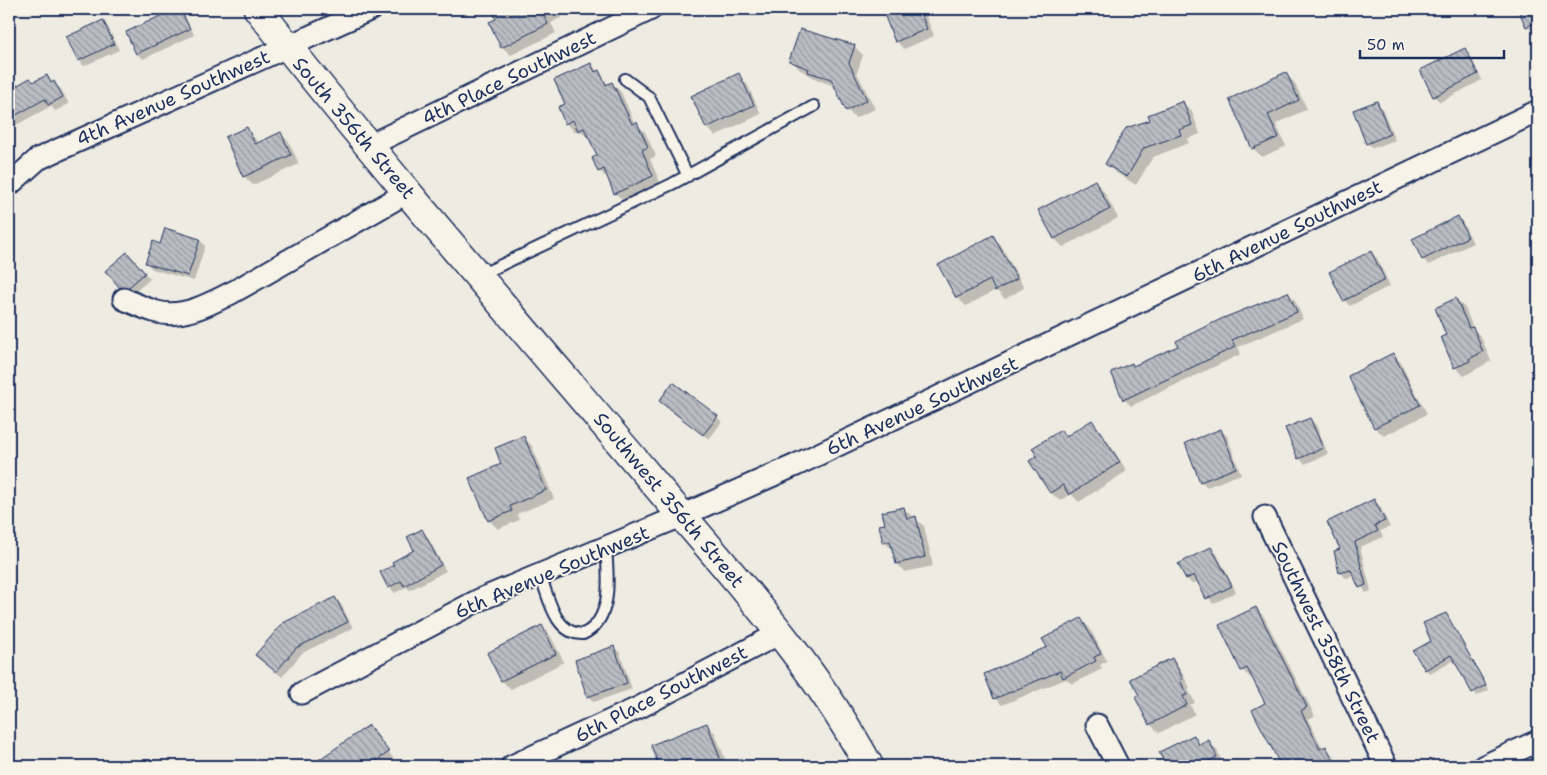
<svg xmlns="http://www.w3.org/2000/svg" width="1547" height="775" viewBox="0 0 1547 775" font-family="'Shantell Sans',sans-serif">
<style>
.shadow{fill:#0003}
.building{fill:url(#building-back-hatch);stroke:#1b2f5e}
.lines{fill:none;stroke-linecap:round;stroke-linejoin:round}
.lane-casing{stroke:#1b2f5e;stroke-width:14}
.street-casing{stroke:#1b2f5e;stroke-width:25}
.secondary-casing{stroke:#1b2f5e;stroke-width:31}
.lane{stroke:#f7f3e8;stroke-width:10}
.street{stroke:#f7f3e8;stroke-width:21}
.secondary{stroke:#f7f3e8;stroke-width:28}
.labels{text-anchor:middle;dominant-baseline:central;stroke-width:4;stroke-linejoin:round;paint-order:stroke}
.street-label{font-size:19px;fill:#1b2f5e;stroke:#f7f3e8}
</style>
<defs>
<pattern id="building-back-hatch" width="6" height="6" patternUnits="userSpaceOnUse" patternTransform="scale(1.25)"><rect width="6" height="6" fill="#babdc2"/><path d="M-1 5l2 2M0 0l6 6M5-1l2 2" fill="none" stroke="#969aa1"/></pattern>
</defs>
<rect width="100%" height="100%" fill="#eeebe2"/>
<filter id="ink" filterUnits="userSpaceOnUse"><feTurbulence type="fractalNoise" baseFrequency=".02" numOctaves="2"/><feDisplacementMap in="SourceGraphic" scale="10" xChannelSelector="R" yChannelSelector="G"/><feConvolveMatrix kernelMatrix="1 2 1 2 8 2 1 2 1" color-interpolation-filters="sRGB"/></filter>
<g filter="url(#ink)">
<path class="shadow" d="M179 9 184 14 194 35 143 59 137 54 127 33Z
M492 9H558L562 17 551 23 556 33 511 55 502 47 497 20Z
M883 9H923L934 36 904 49 896 41Z
M1520 9H1538V32L1535 34 1527 26Z
M103 21 108 27 119 50 84 66 79 60Z
M854 46 863 55 857 73 875 109 855 118 847 110 835 86 818 80 799 69 791 60Z
M1464 49 1470 55 1482 80 1440 102 1434 96Z
M591 64 609 85 612 83 621 92 635 124 645 132 656 156 650 159 661 185 624 201 615 193 609 179 599 171 598 156 590 137 588 138 579 130 575 132 566 123 567 104Z
M1285 73 1294 82 1307 109 1276 124 1286 146 1262 157 1253 148 1230 100Z
M738 75 747 84 761 114 715 136 707 127Z
M46 77 61 89 69 104 55 111 51 106 9 129V92L30 80 34 83Z
M1376 102 1382 108 1395 140 1373 148 1367 143Z
M1183 103 1192 112 1200 134 1187 139 1189 143 1153 157 1136 185 1115 172 1106 163 1151 120Z
M247 128 259 144 281 134 289 142 299 164 253 185 244 176Z
M1095 181 1103 190 1118 218 1063 247 1055 239Z
M1458 217 1463 223 1473 243 1429 265 1423 259Z
M166 230 200 240 205 246 194 281 152 269 147 263 161 245Z
M993 236 1001 245 1024 288 1005 299 996 290 966 306 957 298 940 266Z
M1371 253 1377 258 1390 286 1350 306 1344 300Z
M132 260 150 279 134 293H127L121 287Z
M1288 293 1295 300 1303 319 1238 347 1241 354 1131 406 1124 399 1180 347Z
M1456 300 1465 308 1473 328 1481 337 1491 361 1464 376 1455 367 1447 336Z
M1393 354 1401 363 1427 414 1384 436 1375 428 1350 376Z
M666 407 717 417 722 422 709 439Z
M1310 419 1316 425 1328 454 1305 464 1299 458Z
M1091 422 1100 430 1127 471 1079 502 1071 494 1060 501 1051 493 1031 461 1038 456 1061 431 1067 437Z
M1221 431 1227 436 1241 474 1207 487 1201 481 1187 444Z
M524 438 532 446 554 499 517 514 519 520 498 529 489 520 503 465Z
M1374 500 1380 506 1390 527 1380 531 1383 537 1360 547 1371 591 1366 593 1355 576 1346 578 1340 573 1342 550Z
M904 509 924 526 933 566 905 572 897 564 894 551 884 542 886 525Z
M421 531 427 536 446 571 410 590 406 587 395 593 389 587 416 551Z
M1211 548 1217 554 1236 592 1213 604 1198 581 1192 584 1187 579 1179 564Z
M335 598 341 604 353 628 302 653 282 677 263 661Z
M1256 608 1264 617 1315 716 1308 719 1323 749 1326 748 1334 756 1339 766H1286L1280 755 1267 704 1253 677 1251 678 1242 670Z
M1446 615 1489 690 1477 696 1455 660 1430 674 1426 669 1432 642Z
M1081 620 1089 627 1107 661 1100 665 1102 669 1072 684 1066 679 1002 705 995 698Z
M542 627 550 635 564 662 511 689 502 681 488 654Z
M614 648 620 653 632 689 594 702 588 696Z
M1172 660 1180 669 1190 688 1188 689 1195 703 1190 705 1195 714 1159 733 1150 724Z
M706 724 715 733 728 766H661L653 745Z
M369 726 396 762 389 766H322L319 762Z
M1194 737 1202 745 1208 742 1217 750 1224 766H1167L1160 752Z"/>
<path class="building" d="M175 9H180L190 29 136 54 126 32Z
M491 9H541L548 24 501 48 489 22 496 19Z
M882 9H919L927 29 895 42Z
M1518 9H1538V21L1526 27Z
M103 20 114 44 78 61 66 37Z
M800 29 855 45 849 63 867 100 846 111 831 79 808 72 809 69 789 61Z
M1465 48 1478 74 1433 97 1420 70Z
M591 63 595 72 599 70 606 85 612 82 632 124 637 122 648 147 642 150 653 176 614 194 604 169 598 172 592 158 597 155 584 128 578 131 573 120 565 124 558 107 565 104 554 80Z
M1286 72 1299 100 1268 115 1279 137 1252 149 1229 99Z
M739 73 754 105 706 128 691 96Z
M47 75 51 83 54 81 63 97 48 105 45 99 9 119V90L30 78 33 82Z
M1183 101 1192 125 1179 130 1181 135 1144 148 1127 177 1105 164 1126 128 1150 120 1148 115Z
M1377 101 1390 134 1366 144 1353 110Z
M247 127 255 144 281 132 291 155 243 177 225 137Z
M1095 180 1110 209 1054 239 1038 210Z
M1458 216 1468 237 1422 260 1412 239Z
M165 228 200 239 188 276 145 263 153 241 160 244Z
M993 235 1017 279 995 291 990 280 956 298 938 265Z
M1371 251 1385 280 1343 301 1329 272Z
M127 252 145 273 129 287 120 288 105 271Z
M1288 292 1297 312 1232 340 1235 347 1123 400 1111 372 1132 363 1133 366 1178 346 1176 341 1221 319Z
M1456 298 1469 328 1473 327 1483 352 1469 359 1470 361 1454 368 1441 337 1446 335 1435 308Z
M1393 353 1420 405 1374 428 1348 376Z
M673 382 718 416 703 435 659 401Z
M1310 418 1323 448 1298 459 1285 428Z
M1092 420 1120 462 1069 495 1063 485 1050 493 1029 461 1037 456 1032 448 1061 430 1065 437Z
M1221 429 1236 468 1200 482 1185 443Z
M524 436 546 490 510 506 512 511 488 521 469 478 501 464 495 448Z
M1374 499 1385 521 1375 525 1378 531 1355 542 1366 585 1359 588 1351 570 1339 573 1334 551 1340 549 1327 522Z
M904 507 907 519 916 516 925 557 896 564 890 541 883 543 879 525 885 524 882 512Z
M422 529 441 565 404 586 401 581 388 588 380 572 394 565 392 562 414 550 407 537Z
M1211 547 1232 586 1206 599 1194 575 1186 579 1178 564Z
M335 597 348 622 296 648 276 672 255 655 283 623Z
M1256 607 1307 707 1301 711 1320 749 1326 746 1336 766H1281L1252 710 1265 703 1247 668 1241 671 1219 625Z
M1446 613 1486 685 1472 693 1451 655 1425 670 1413 651 1431 641 1423 623Z
M1081 618 1101 654 1094 657 1096 661 1063 678 1060 671 994 699 984 674 1047 647 1042 639Z
M542 625 556 654 501 681 487 653Z
M614 646 627 683 587 697 575 660Z
M1172 658 1183 679 1180 680 1187 695 1183 696 1187 705 1149 725 1135 697 1139 695 1130 679Z
M707 723 723 766H659L651 745Z
M369 725 389 752 369 766H310Z
M1194 735 1199 745 1209 740 1217 757 1207 762 1209 766H1166L1159 752Z"/>
<g class="lines">
<defs>
<path id="lane" d="M625 79 649 97 688 176
M480 275 672 184 814 106
M1537 538 1538 540
M540 575C549 597 554 634 583 634 614 620 608 575 606 548"/>
<path id="street" d="M368 146 651 9
M9 185 38 159 371 9
M124 299C135 304 146 309 157 312 183 319 212 303 235 291L408 192
M1265 517 1386 766
M302 693 479 600 681 516 796 465 1538 111
M1097 725 1118 766
M512 766 640 707 782 632
M1484 766 1538 741"/>
<path id="secondary" d="M258 9C382 166 514 318 644 471 725 568 808 654 869 766"/>
</defs>
<use href="#lane" class="lane-casing"/>
<use href="#street" class="street-casing"/>
<use href="#secondary" class="secondary-casing"/>
<use href="#lane" class="lane"/>
<use href="#street" class="street"/>
<use href="#secondary" class="secondary"/>
</g>
</g>
<g class="labels">
<g class="street-label">
<text transform="translate(509 78) rotate(-26)">4th Place Southwest</text>
<text transform="translate(173 98) rotate(-24)">4th Avenue Southwest</text>
<text transform="translate(354 128) rotate(50)">South 356th Street</text>
<text transform="translate(1287 231) rotate(-26)">6th Avenue Southwest</text>
<text transform="translate(922 406) rotate(-25)">6th Avenue Southwest</text>
<text transform="translate(669 500) rotate(50)">Southwest 356th Street</text>
<text transform="translate(552 572) rotate(-23)">6th Avenue Southwest</text>
<text transform="translate(1326 642) rotate(64)">Southwest 358th Street</text>
<text transform="translate(661 694) rotate(-27)">6th Place Southwest</text>
</g>
</g>
<rect width="1547" height="775" fill="none" stroke="#f7f3e8" stroke-width="30"/>
<rect x="15" y="15" width="1517" height="745" fill="none" stroke="#1b2f5e" stroke-width="2" filter="url(#ink)"/>
<path d="M1360 50v8h144v-8" fill="none" stroke="#1b2f5e" stroke-width="2.5"/>
<text x="1367" y="50" font-size="15" fill="#1b2f5e" stroke="#f7f3e8" stroke-width="4" paint-order="stroke">50 m</text>
</svg>
